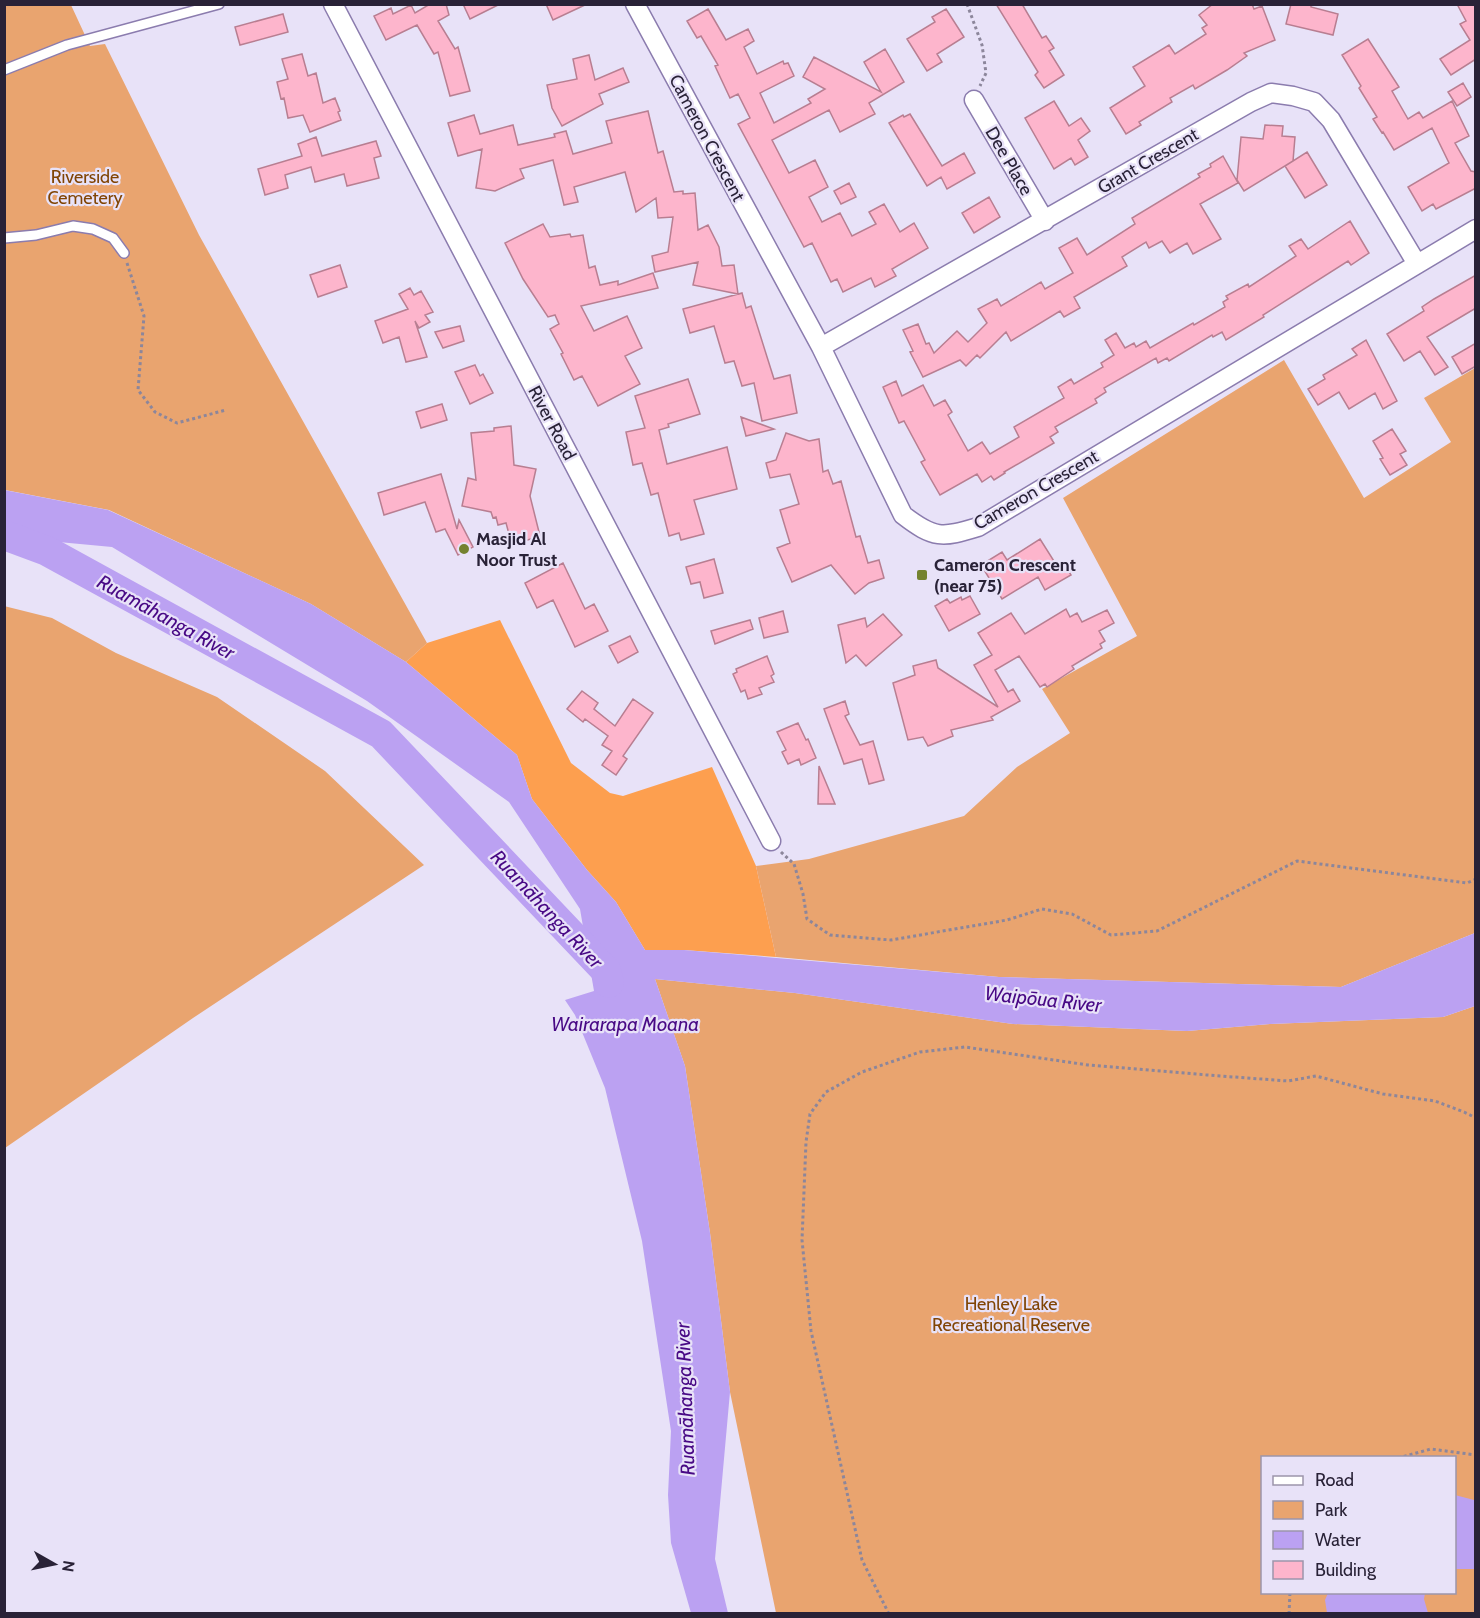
<svg xmlns="http://www.w3.org/2000/svg" width="1480" height="1618" viewBox="0 0 1480 1618" font-family="Cabin,sans-serif">
<style>
.green{fill:#e9a46f;fill-rule:evenodd}
.forest{fill:#fd9f4f}
.water{fill:#bba1f2}
.lines{fill:none;stroke-linecap:round;stroke-linejoin:round}
.river{stroke:#bba1f2;stroke-width:30}
.building{fill:#fdb5cc;stroke:#b87e91;stroke-width:1.5}
.lane-casing{stroke:#8b7cae;stroke-width:12}
.street-casing{stroke:#8b7cae;stroke-width:21}
.path{stroke:#8c869b;stroke-width:3;stroke-dasharray:3 3;stroke-linecap:butt}
.lane{stroke:#fff;stroke-width:9}
.street{stroke:#fff;stroke-width:18}
.poi-dot{fill:#748230;stroke:#e8e2f8;stroke-width:2}
.labels{text-anchor:middle;dominant-baseline:central;stroke-width:4.5;stroke-linejoin:round;paint-order:stroke}
.street-label{font-size:18px;fill:#292237;stroke:#e8e2f8}
.park-label{font-size:18px;fill:#804404;stroke:#e8e2f8}
.poi-label{font-size:18px;font-weight:bold;fill:#292237;stroke:#e8e2f8;text-anchor:start}
.water-label{font-size:20px;font-style:italic;fill:#480985;stroke:#e8e2f8}
</style>
<rect width="100%" height="100%" fill="#e8e2f8"/>
<path class="green" d="M4 5H71L90 46 105 44 199 235 427 643 406 662 311 604 109 510 5 490Z
M1284 360 1364 498 1451 442 1424 398 1475 368V933L1341 987 999 977 776 957 756 866 809 859 964 816 1017 767 1070 733 1042 689 1137 636 1063 498Z
M4 606 52 618 116 653 217 697 325 771 424 865 193 1018 5 1148Z
M655 979 795 993 1013 1024 1187 1031 1270 1024 1443 1017 1475 1006V1613H776L730 1392 710 1233 685 1066ZM1262 1458H1454V1592H1262Z"/>
<path class="forest" d="M500 620 571 763 610 793 623 796 712 767 756 866 776 957 684 950H645L616 902 587 870 532 799 517 755 406 662 427 643Z"/>
<path class="water" d="M4 490 108 510 311 604 406 662 517 755 532 799 587 870 616 902 645 950H684L999 977 1341 987 1475 933V1006L1443 1017 1270 1024 1187 1031 1013 1024 795 993 655 979 685 1066 710 1233 730 1392 715 1559 728 1613H691L671 1543 668 1495 671 1431 642 1241 605 1088 575 1015 565 1000 594 991 580 909 509 802 367 701 112 547 5 537Z
M1455 1495 1474 1500 1475 1498V1569H1455Z
M1328 1593H1425L1424 1599 1428 1613H1327L1325 1600Z"/>
<g class="lines">
<path class="river" d="M4 535 47 551 381 734 606 971 609 983"/>
</g>
<path class="building" d="M430 4H446L449 15 438 21 455 49 458 47 470 91 450 96 438 52 434 54 417 25 386 40 374 16 391 8 393 14 411 5 415 13Z
M463 4H500L470 19Z
M546 4H587L553 20Z
M996 4H1022L1042 38 1046 36 1054 48 1049 51 1064 75 1044 88 1035 75 1038 72Z
M1213 4H1252L1254 9 1262 6 1275 40 1244 53 1247 56 1227 70 1195 89 1193 85 1170 98 1172 102 1139 122 1141 125 1126 134 1110 108 1145 86 1133 67 1169 45 1175 54 1206 34 1202 28 1207 25 1199 15Z
M1291 4H1311V7L1338 14 1333 35 1286 24Z
M1457 4H1476V59L1451 75 1440 59 1470 40 1460 24 1466 21Z
M708 9 726 40 748 29 754 41 744 47 757 74 783 61 784 64 788 63 794 76 760 93 774 123 811 103 808 99 825 89 803 77 814 57 881 92 864 62 885 49 904 82 869 103 875 114 840 132 829 110 772 140 789 173 815 160 828 187 809 197 822 222 840 213 852 236 876 224 869 212 884 204 900 232 914 223 928 248 892 269 896 276 875 287 871 278 843 292 837 279 831 282 812 243 804 247 738 124 750 118 738 94 730 98 715 66 718 65 701 36 697 38 687 21Z
M946 9 964 37 937 54 942 62 927 71 907 39 935 22 932 17Z
M283 14 288 32 240 45 235 27Z
M1368 39 1399 87 1392 91 1408 119 1419 112 1423 118 1452 101 1469 136 1455 143 1471 171 1476 172V188L1436 209 1433 204 1422 211 1408 187 1449 163 1432 128 1394 150 1383 132 1382 133 1373 119 1377 117 1359 88 1361 86 1342 55Z
M302 54 308 76 316 73 323 103 335 98 340 111 338 112 341 120 310 132 303 115 288 118 284 98 281 99 277 82 288 79 282 59Z
M589 55 595 80 623 68 629 82 599 94 603 104 562 126 552 108 547 85 577 79 573 59Z
M1463 83 1471 97 1457 106 1448 92Z
M1054 101 1069 126 1081 118 1090 131 1078 140 1088 157 1075 165 1071 158 1054 169 1025 118Z
M648 111 658 153 663 151 674 192 683 191V194L695 193 698 230 708 225 719 247 722 266 734 265 738 294 693 285 698 262 655 272 652 256 668 252 673 217 658 218 656 198 636 212 625 172 574 187 578 202 564 205 553 160 520 169 524 178 495 191 476 188 482 149 458 156 448 123 474 115 480 134 513 125 518 145 555 137 554 134 566 131 573 154 612 143 606 121Z
M910 114 942 166 964 153 975 173 947 189 941 177 927 186 889 123 903 115 904 117Z
M1265 125 1283 126 1282 136 1295 137 1293 161 1244 191 1237 180 1241 137 1263 139Z
M316 137 322 156 376 141 381 156 374 158 379 178 347 186 344 174 315 182 311 167 285 175 288 188 265 195 258 169 302 156 298 144Z
M1307 152 1327 185 1305 198 1285 166Z
M1223 156 1238 183 1200 204 1221 239 1193 254 1187 243 1170 253 1162 241 1149 248 1146 242 1122 257 1127 266 1074 297 1080 308 1064 317 1060 311 1011 341 1006 332 980 358 977 355 966 366 960 360 923 377 910 352 913 351 903 330 918 324 926 344 929 343 934 353 957 331 968 342 987 323 978 309 997 299 1001 306 1041 282 1045 289 1073 273 1059 248 1077 238 1087 255 1135 224 1132 218 1200 177 1198 174 1211 167 1210 164Z
M849 183 856 197 841 204 834 191Z
M989 197 1000 217 974 233 962 213Z
M1350 221 1369 253 1351 265 1348 261 1263 315 1264 317 1226 340 1222 332 1213 337 1212 335 1169 361 1167 358 1158 363 1156 358 1104 388 1106 392 1095 399 1097 403 1055 427 1058 432 1050 437 1054 443 1004 472 1005 473 994 480 991 476 982 482 977 474 940 495 921 462 925 460 904 421 899 423 883 387 896 381 902 396 923 385 934 406 945 400 952 412 948 415 968 451 982 442 990 454 1019 437 1014 427 1064 398 1058 387 1071 379 1074 384 1103 367 1101 363 1114 355 1105 340 1116 333 1125 348 1134 343 1136 347 1146 341 1150 348 1193 323 1194 325 1225 307 1223 302 1228 299 1226 296 1248 284 1249 287 1296 256 1289 246 1301 239 1308 249Z
M543 224 550 237 570 234 571 237 583 235 589 268 595 266 600 285 618 281V285L653 273 658 288 581 306 594 331 627 316 642 348 625 356 640 384 598 406 582 376 574 380 561 354 563 353 550 329 559 324 555 315 548 317 523 279 505 243Z
M340 265 347 287 318 297 310 275Z
M1476 275V308L1427 337 1448 367 1435 375 1420 351 1404 361 1387 334 1424 311 1422 307 1434 299Z
M410 288 414 295 421 291 433 312 425 315 430 322 419 328 415 321 427 357 406 362 399 337 383 343 375 321 408 309 399 294Z
M742 293 746 308 751 306 774 379 790 375 797 413 762 421 754 383 742 386 734 361 725 363 714 326 690 333 683 309Z
M460 326 464 341 443 348 435 332Z
M1366 340 1397 401 1383 409 1375 393 1349 409 1339 392 1318 405 1308 389 1325 379 1323 375 1357 355 1352 349Z
M1476 343V366L1462 374 1452 357Z
M475 365 480 376 483 374 493 393 470 404 455 372Z
M688 379 700 414 668 424 669 427 659 430 667 464 727 447 737 489 694 500 704 534 681 540 679 533 669 536 658 493 651 495 642 463 633 465 626 432 645 428 635 396Z
M442 404 447 420 421 428 416 412Z
M741 417 774 429 746 436Z
M511 426 514 465 536 469 530 496 540 536 512 545 506 523 498 525 496 517 493 518 491 512 462 506 468 478 476 480 471 433 494 431V428Z
M1392 429 1406 451 1400 454 1407 465 1390 475 1380 459 1383 458 1373 441Z
M786 433 809 441 819 439 823 472 828 470 833 484 841 481 856 537 860 536 868 563 879 560 884 578 869 583 855 594 831 565 792 582 777 548 790 543 780 510 799 504 790 474 770 478 766 463 776 460Z
M441 474 457 529 459 520 473 547 458 555 445 529 436 532 425 502 384 515 378 493Z
M1040 539 1057 566 1063 562 1071 575 1045 590 1038 577 1002 599 981 565 1002 552 1007 560Z
M714 559 723 593 704 598 700 582 691 584 686 567Z
M563 563 585 609 594 604 608 631 575 647 553 600 537 608 525 583Z
M970 596 980 614 949 631 935 606 947 599 950 603 961 597 962 600Z
M1066 609 1070 617 1077 613 1082 622 1107 610 1114 623 1099 631 1105 641 1100 644 1102 648 1072 666 1074 669 1047 687 1045 684 1040 687 1019 656 995 670 1008 692 1013 689 1020 701 991 717 993 720 951 730 953 736 928 746 923 737 908 740 893 683 915 675 913 666 936 660 938 668 998 707 974 665 992 655 978 633 1011 613 1025 634Z
M783 611 788 632 764 638 759 618Z
M883 614 902 635 866 666 856 655 846 663 838 625 865 618 867 627Z
M750 620 753 629 715 644 711 631Z
M630 636 638 652 618 663 609 646Z
M767 656 774 674 771 676 774 682 759 688 762 694 748 699 745 690 741 692 733 674 737 672 736 669Z
M582 691 598 703 594 709 615 726 633 699 653 713 623 756 627 759 616 775 602 765 612 751 602 745 608 736 585 719 583 722 567 709Z
M845 701 849 714 845 716 860 745 873 741 884 780 869 784 862 759 844 764 824 709Z
M798 723 806 740 808 739 816 758 801 765 799 759 788 764 782 752 786 750 777 732Z
M819 766 835 804H818Z"/>
<g class="lines">
<defs>
<path id="lane" d="M4 70 67 45 219 4
M4 238 36 235 73 226 93 229 113 238 124 253"/>
<path id="street" d="M333 4 771 841
M635 4 821 347 903 515C934 539 942 538 978 527L1476 229
M974 100 1045 221
M821 347 1251 102 1271 93 1293 96 1314 102 1331 120 1417 264"/>
</defs>
<use href="#lane" class="lane-casing"/>
<use href="#street" class="street-casing"/>
<path class="path" d="M967 4 982 45 986 73 980 86
M127 263 144 316 138 390 155 412 177 423 226 410
M781 852 794 864 803 894 807 919 830 935 891 940 1007 920 1042 909 1072 914 1111 935 1157 931 1297 861 1467 883 1476 879
M1398 1458 1431 1449 1476 1455
M889 1614 862 1560 811 1331 802 1240 806 1142 810 1114 826 1092 862 1072 920 1052 965 1047 1088 1065 1207 1075 1288 1081 1316 1076 1383 1094 1435 1101 1464 1112 1476 1118
M1289 1614 1290 1592"/>
<use href="#lane" class="lane"/>
<use href="#street" class="street"/>
</g>
<g class="poi-dot">
<circle cx="464" cy="549" r="6"/>
<rect x="916" y="569" width="12" height="12" rx="3"/>
</g>
<g class="labels">
<g class="street-label">
<text transform="translate(707 138) rotate(62)">Cameron Crescent</text>
<text transform="translate(1009 161) rotate(60)">Dee Place</text>
<text transform="translate(1148 161) rotate(-30)">Grant Crescent</text>
<text transform="translate(552 423) rotate(62)">River Road</text>
<text transform="translate(1036 490) rotate(-30)">Cameron Crescent</text>
</g>
<g class="park-label">
<text x="85" y="177">Riverside<tspan x="85" dy="21">Cemetery</tspan></text>
<text x="1011" y="1304">Henley Lake<tspan x="1011" dy="21">Recreational Reserve</tspan></text>
</g>
<g class="poi-label">
<text x="476" y="539">Masjid Al<tspan x="476" dy="21">Noor Trust</tspan></text>
<text x="934" y="565">Cameron Crescent<tspan x="934" dy="21">(near 75)</tspan></text>
</g>
<g class="water-label">
<text transform="translate(166 617) rotate(29)">Ruamāhanga River</text>
<text transform="translate(547 909) rotate(47)">Ruamāhanga River</text>
<text transform="translate(1043 999) rotate(6)">Waipōua River</text>
<text x="625" y="1024">Wairarapa Moana</text>
<text transform="translate(685 1399) rotate(-92)">Ruamāhanga River</text>
</g>
</g>
<rect width="1480" height="1618" fill="none" stroke="#292237" stroke-width="12"/>
<rect x="1261" y="1456" width="195" height="138" fill="#e8e2f8" stroke="#9c95ab" stroke-width="1.5"/>
<rect x="1273" y="1476" width="30" height="9" fill="#ffffff" stroke="#9c95ab" stroke-width="1.5"/>
<text x="1315" y="1486" font-size="18" fill="#292237">Road</text>
<rect x="1273" y="1501" width="30" height="18" fill="#e9a46f" stroke="#9c95ab" stroke-width="1.5"/>
<text x="1315" y="1516" font-size="18" fill="#292237">Park</text>
<rect x="1273" y="1531" width="30" height="18" fill="#bba1f2" stroke="#9c95ab" stroke-width="1.5"/>
<text x="1315" y="1546" font-size="18" fill="#292237">Water</text>
<rect x="1273" y="1561" width="30" height="18" fill="#fdb5cc" stroke="#9c95ab" stroke-width="1.5"/>
<text x="1315" y="1576" font-size="18" fill="#292237">Building</text>
<g transform="translate(54 1564) rotate(99)" stroke="#e8e2f8" stroke-width="4.5" paint-order="stroke">
<path d="M0-4.5L10 22L0 15L-10 22Z" fill="#292237"/>
<text y="-9" font-size="16" font-weight="bold" text-anchor="middle" fill="#292237">N</text>
</g>
</svg>
